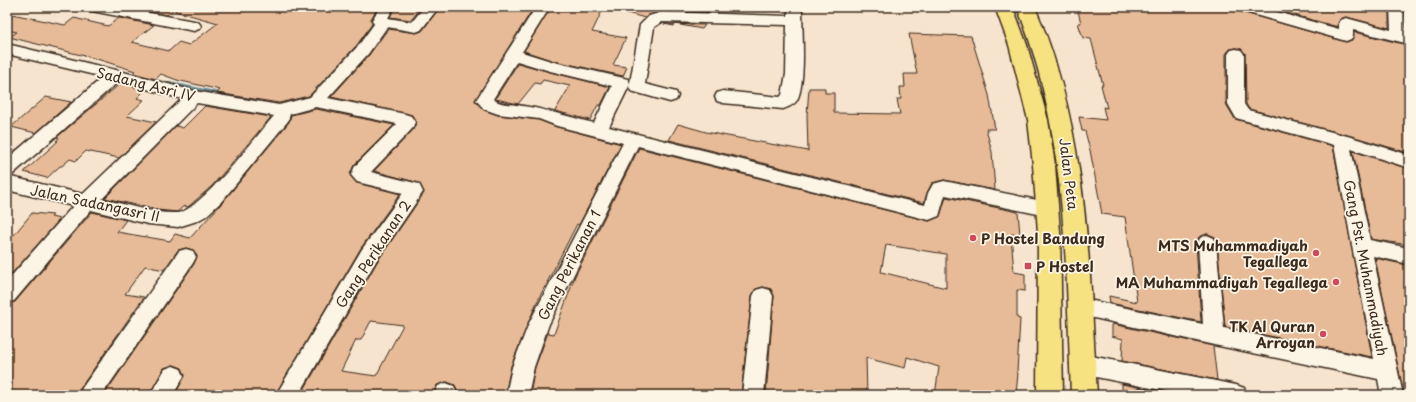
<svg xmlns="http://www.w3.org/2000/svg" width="1416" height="402" viewBox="0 0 1416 402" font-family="'Playpen Sans',sans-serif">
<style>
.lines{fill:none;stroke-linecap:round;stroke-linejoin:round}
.stream{stroke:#698b97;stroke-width:4.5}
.building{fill:#e7bb97;stroke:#3b2a1e;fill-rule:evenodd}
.minor-casing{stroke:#3b2a1e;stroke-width:3}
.major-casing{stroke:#3b2a1e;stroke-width:3}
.minor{fill:#fcf5e5;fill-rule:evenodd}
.major{fill:#f6e281;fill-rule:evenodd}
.poi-dot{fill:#d1495b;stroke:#fcf5e5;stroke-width:1.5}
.labels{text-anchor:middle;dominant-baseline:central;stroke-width:3.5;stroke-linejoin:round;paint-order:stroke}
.street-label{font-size:14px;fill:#3b2a1e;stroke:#fcf5e5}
.poi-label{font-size:14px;font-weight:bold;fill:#3b2a1e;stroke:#fcf5e5;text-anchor:end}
</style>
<rect width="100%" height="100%" fill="#f6e4ce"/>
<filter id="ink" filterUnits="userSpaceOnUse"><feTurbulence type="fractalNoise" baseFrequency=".025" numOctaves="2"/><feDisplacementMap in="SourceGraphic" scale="8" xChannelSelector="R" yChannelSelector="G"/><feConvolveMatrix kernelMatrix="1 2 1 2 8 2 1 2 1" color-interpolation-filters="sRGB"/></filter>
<g filter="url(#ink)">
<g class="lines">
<path class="stream" d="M169 84 253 101"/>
</g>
<path class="building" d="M125 7H378L371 19 372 24 357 45 309 96 279 103 217 93 220 90 177 80 161 74 156 79 133 73 135 71 97 59 9 37 17 32 7 30V13L65 25 74 18 108 26 119 18 154 25 132 42 169 51 179 42 189 45 218 23 175 11V8L167 15Z
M395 7H422L411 20 390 17Z
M440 7H534L475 101 484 110 498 115 539 120 557 127 621 144 579 225 577 224 536 304 511 366 505 395H458V392L455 385 447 382 437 385 433 395H301L377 262 424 193 419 183 374 171 413 130 416 123 412 115 331 97 369 55 388 29 416 33 422 31ZM371 321 403 325 376 376 341 371 356 340H361Z
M551 7H604L592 32 626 38 613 65 627 67 623 76 554 61 524 51Z
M621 7H715L712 12 662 11 649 15 645 18 620 11Z
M1077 7H1235L1238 11 1346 42 1352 40 1354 32 1407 45 1409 60V153L1351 136 1249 109 1246 104 1245 53 1241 49 1236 48 1230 49 1226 54V104L1235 119 1333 146 1372 357 1225 327 1217 243 1215 237 1208 234 1199 237 1196 243 1201 322 1110 303 1109 296 1137 302 1125 217 1102 214 1090 150 1085 131H1082L1079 117 1106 120 1103 107 1107 108 1101 85H1103L1091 39 1083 38 1078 23H1081Z
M1265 7H1389V28L1346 17 1340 19 1338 27Z
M664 24 705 25 702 29 675 24 674 26Z
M909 34 971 36 989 95 995 129H986L992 152 995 190 944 180 932 183 927 193 924 203 669 140 678 124 706 132 808 151 807 115 809 88H825V93H834V113L900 114 897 99H901L900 87H905L904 74H917Z
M518 63 550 72 610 87 601 105H598L590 120 555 111 570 86 543 80 540 84 535 83 518 104 496 99H495Z
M121 83 145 90 137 98 144 100 127 116 156 122 119 158 86 151 76 161 70 159 62 166H60L47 178 24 172 58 141H56L59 138 57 137Z
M46 97 71 102 36 133 11 127Z
M205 106 271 117 212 186 188 207 184 206 177 212 158 210 105 198 176 126 183 128Z
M316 109 394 125 354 165 350 174 357 183 400 194 361 248 275 395H175L185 375 182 368 174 365 164 368 149 395H104L194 264 197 256 193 250 186 248 178 250 164 270 145 266 125 294 144 297 81 387 78 395H26L7 393V304L15 302 92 212 126 220 117 232 170 241 175 234 190 238 222 203 289 122 291 115Z
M639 148 929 221 940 216 946 197 1018 212 1020 235 1011 234 1014 272 1025 274V291L1017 290V318L1020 319 1017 372 1018 373 1016 395H935L939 367 907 357 905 368 866 358 867 395H766L774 296 771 289 763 287 756 289 752 296 741 395H530L535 367 548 333 554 334 575 276ZM886 245 946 254V288L881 272Z
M1353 151 1409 169V245L1371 239Z
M32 213 53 215 51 217 60 219 7 279V234L14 235Z
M1375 258 1407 265 1409 270V395H1404Z
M1112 324 1213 346 1217 380 1122 361 1123 339 1112 336Z
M1122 384 1178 395H1122Z"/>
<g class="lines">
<defs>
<path id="minor" d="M85 7H116L194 21 199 23 201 26 199 29 194 31 92 11 87 10Z
M380 7H394L388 18 412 22 424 7H439L421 30 416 32 387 27 368 54 328 98 405 114 411 116 415 122 412 129 371 172 419 184 423 192 376 261 299 395H276L362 249 403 193 357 182 351 175 355 166 397 124 316 107 290 114 288 121 221 202 206 216 197 221 178 227 148 224 91 210 14 301 7 303V281L73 206 7 190V176L83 194 182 99 119 81 13 174 7 176V159L103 77 7 54V44L116 70 194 91 279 105 310 97 358 46 374 24 372 20ZM197 103 274 116C257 135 200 212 177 213 152 214 126 204 102 199Z
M536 7H550L522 52 554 62 628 79 630 83 640 25 649 16 662 12 788 16V7H802C802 30 806 78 798 98 796 104 789 107 783 109L723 103 717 101 715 97 717 93 723 91 780 97 782 95 786 74 787 25 662 22 654 27 645 84 676 92 678 96 676 100 670 102 631 91 629 87 630 84 609 127 925 205 928 193 933 184 944 181 1047 202 1053 204 1056 209 1053 214 1047 216 945 195 939 216 929 220 638 146 549 324 534 367 528 395H506L512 367 529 323 623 143 557 126 539 119 498 114 484 109 476 100ZM517 61 550 71 612 86 594 123C568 117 544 108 516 105 508 104 499 104 493 99Z
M1236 7H1259L1339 29V23L1341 20 1346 18 1391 30 1390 7H1404L1406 33 1409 34V44L1353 30V36L1351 39 1346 41 1238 10Z
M1236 49 1241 50 1244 54V104L1248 110 1351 137 1409 155V168L1351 149 1370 240 1409 248V264L1373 256 1403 395H1381L1378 379 1214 345 1072 313 1069 307 1072 301 1079 298 1203 324 1198 243 1200 238 1207 235 1214 238 1216 243 1224 328 1374 359 1352 246 1334 145 1236 118 1228 104V54L1231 50Z
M186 249 193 251 196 257 193 263 102 395H79L82 388 179 251Z
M763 288 770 290 773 296 764 395H742L753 296 756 290Z
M1081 354 1236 385 1244 388 1247 395H1186L1081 374 1074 371 1070 364 1074 357Z
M173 366 181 369 184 376 173 395H150L165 369Z
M446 383 454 386 457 393 456 395H434L438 386Z"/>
<path id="major" d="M995 7H1013L1027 45 1048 120 1055 165 1060 232 1063 395H1037L1038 232 1033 165 1028 120 1009 45Z
M1017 7H1035C1088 129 1089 264 1097 395H1071C1066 264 1067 130 1017 7Z"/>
</defs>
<use href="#minor" class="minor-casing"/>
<use href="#major" class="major-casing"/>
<use href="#minor" class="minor"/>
<use href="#major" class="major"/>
</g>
</g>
<g class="poi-dot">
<circle cx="973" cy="238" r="4"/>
<circle cx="1316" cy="253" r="4"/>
<rect x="1024" y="262" width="8" height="8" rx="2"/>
<circle cx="1336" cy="282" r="4"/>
<circle cx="1323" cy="334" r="4"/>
</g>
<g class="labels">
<g class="street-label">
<text transform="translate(146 84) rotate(14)">Sadang Asri IV</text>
<text transform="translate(1069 174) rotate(83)">Jalan Peta</text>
<text transform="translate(95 203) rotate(12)">Jalan Sadangasri II</text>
<text transform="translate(373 254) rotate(-57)">Gang Perikanan 2</text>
<text transform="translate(569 265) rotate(-63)">Gang Perikanan 1</text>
<text transform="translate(1366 268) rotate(79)">Gang Pst. Muhammadiyah</text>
</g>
<g class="poi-label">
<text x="981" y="238" text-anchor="start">P Hostel Bandung</text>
<text x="1308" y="245">MTS Muhammadiyah<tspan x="1308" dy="16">Tegallega</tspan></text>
<text x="1036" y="266" text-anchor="start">P Hostel</text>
<text x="1328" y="282">MA Muhammadiyah Tegallega</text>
<text x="1315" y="326">TK Al Quran<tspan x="1315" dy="16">Arroyan</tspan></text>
</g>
</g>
<rect width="1416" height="402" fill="none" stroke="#fcf5e5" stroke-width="24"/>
<rect x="12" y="12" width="1392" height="378" fill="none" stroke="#3b2a1e" stroke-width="1.5" filter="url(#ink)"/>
</svg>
